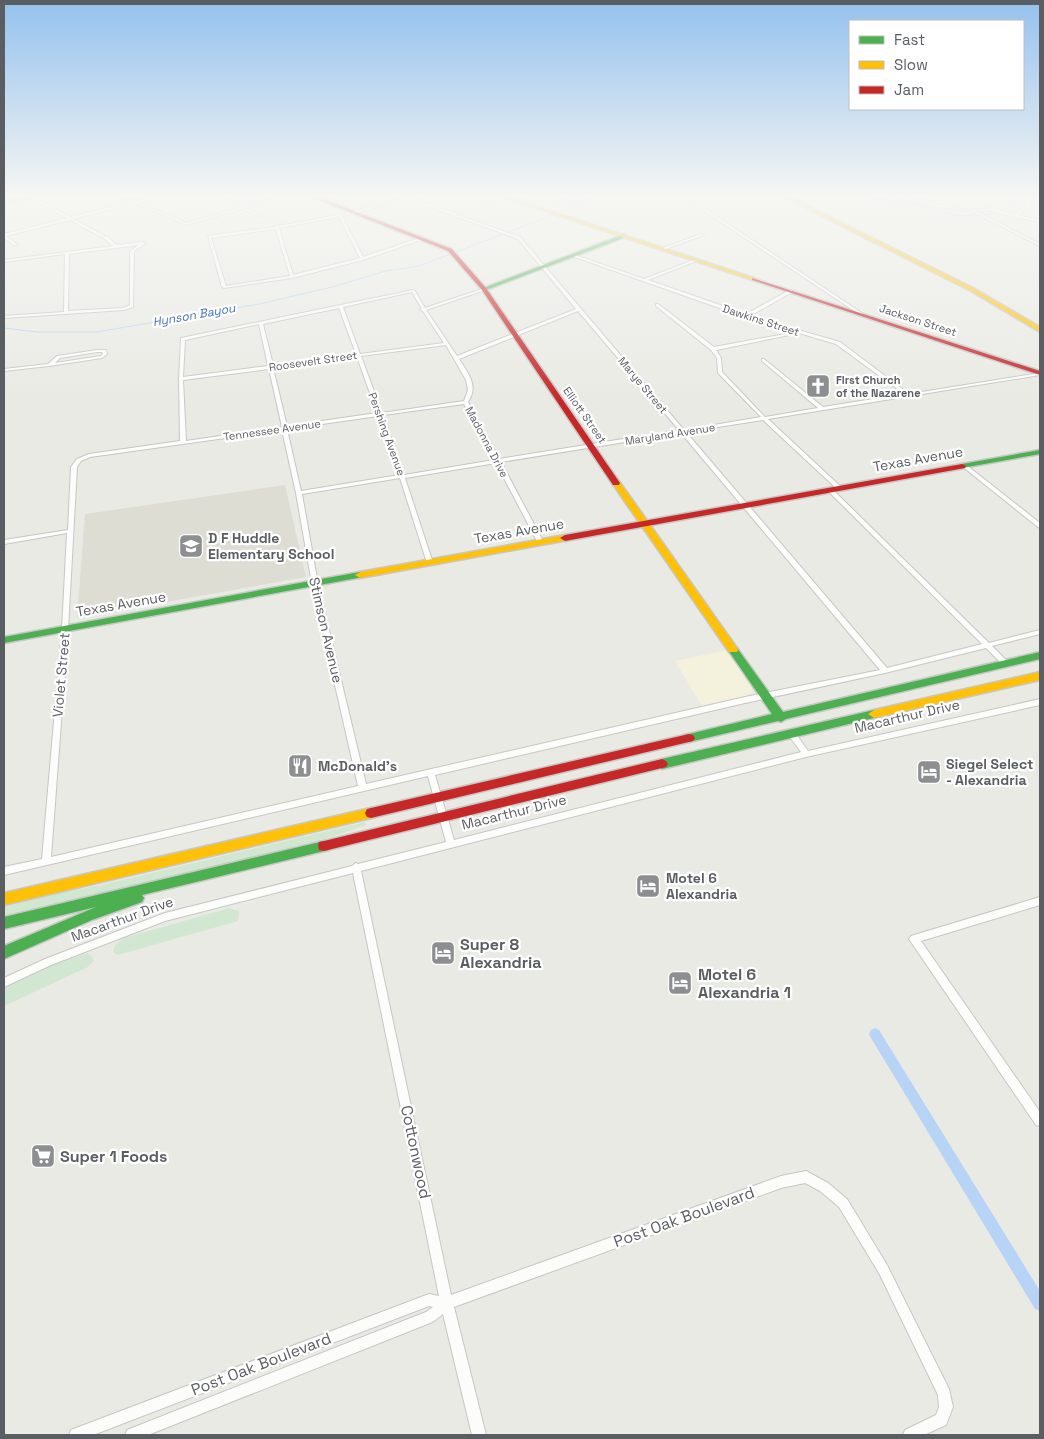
<svg xmlns="http://www.w3.org/2000/svg" width="1044" height="1439" viewBox="0 0 1044 1439" font-family="'Space Grotesk',sans-serif">
<style>
.commercial{fill:#f4f2dd}
.education{fill:#deddd4}
.green{fill:#d2e7d2}
.lines{fill:none;stroke-linecap:round;stroke-linejoin:round}
.stream{stroke:#b7d4f6;stroke-width:1}
.canal{fill:#b7d4f6;fill-rule:evenodd}
.street-casing{stroke:#c6c7c5;stroke-width:2}
.fast-casing{stroke:#c7c7c6;stroke-width:3}
.slow-casing{stroke:#c7c7c6;stroke-width:3}
.jam-casing{stroke:#c7c7c6;stroke-width:3}
.street{fill:#fcfcfb;fill-rule:evenodd}
.fast{fill:#4caf50;fill-rule:evenodd}
.slow{fill:#ffc107;fill-rule:evenodd}
.jam{fill:#c62828;fill-rule:evenodd}
.labels{text-anchor:middle;dominant-baseline:central;stroke-width:4.5;stroke-linejoin:round;paint-order:stroke}
.far-street-label{font-size:11px;fill:#5a5d62;stroke:#fff}
.far-poi-label{font-size:11px;font-weight:bold;fill:#5a5d62;stroke:#fff;text-anchor:start}
.far-water-label{font-size:12px;font-style:italic;fill:#4472c0;stroke:#fff}
.street-label{font-size:14px;fill:#5a5d62;stroke:#fff}
.poi-label{font-size:14px;font-weight:bold;fill:#5a5d62;stroke:#fff;text-anchor:start}
.near-poi-label{font-size:16px;font-weight:bold;fill:#5a5d62;stroke:#fff;text-anchor:start}
.near-street-label{font-size:16px;fill:#5a5d62;stroke:#fff}
</style>
<rect width="100%" height="100%" fill="#eaeae5"/>
<path class="commercial" d="M728 650 752 687V692L747 696 702 706 675 661Z"/>
<path class="education" d="M285 485 306 577 77 618 85 514Z"/>
<path class="green" d="M365 822 366 825 335 836 4 920V903L101 885Z
M229 908 239 911 238 921 118 955 113 952 115 945 124 938Z
M87 953 92 956 94 961 88 967 4 1006V988L53 964Z"/>
<g class="lines">
<path class="stream" d="M860 197 910 203 958 216 975 215
M582 203 596 197
M1002 212 1018 201 1016 197
M982 215 997 213
M4 328 37 332H97L259 304 332 287 386 271 419 266 579 205"/>
<path class="canal" d="M875 1028 879 1030 1040 1291V1311L1035 1309 871 1038 869 1034 871 1030Z"/>
<defs>
<path id="street" d="M28 197H33L70 217 132 202 121 197C127 197 132 201 138 201 145 200 151 197 159 197L139 203 186 223 239 208 214 197H219L242 207 277 197H283L245 208 261 215V217L242 209 186 225 135 203 73 219 107 237 117 245 143 242 146 243 134 251 133 307 124 310 4 318V316L64 312 65 254 4 262V260L113 246 105 239 70 220 6 236 18 245 15 246 4 238V234L67 218ZM139 245 130 251V305L123 308 68 311 69 254Z
M403 197H410L454 213 507 197V199L455 214 520 237 684 430 761 417 718 373 717 358 711 350 656 306V304H658L714 347 796 332 745 317 572 256V254L644 279 696 259V261L648 280 746 314 790 290H792V292L750 316 840 342 909 394 1040 373V375L768 419 841 487 842 488 839 490 837 489 763 420 686 432 887 668 982 644 828 491V489H832L989 643 1040 630V634L992 646 1010 664 1008 666H1004L986 648 885 673 745 703 435 775 454 840 801 752 787 733 788 731H794L808 751 1040 699V705L806 757 361 871 451 1295 781 1176 806 1171 828 1183 847 1199 887 1265 949 1389 953 1407 946 1425 924 1435H903L905 1430 936 1415 939 1407 938 1395 879 1273 839 1207 820 1191 805 1183 781 1188 454 1307 486 1435H472L443 1314 434 1321 430 1323 148 1435H125L127 1430 132 1428 426 1312 433 1307 429 1306 93 1435H69L71 1430 76 1428 429 1294 439 1296 353 873 165 921 51 965 4 987V978L45 959 165 913 352 866 356 863 358 864 446 842 428 776 4 875V867L42 859 62 629 67 533 4 544V540L68 530 71 467 77 459 89 454 180 441 179 379 181 338 413 290 415 291 425 308 485 288V290L426 310 457 356 576 309 518 239 408 199 342 216 363 257 419 238H421V240L363 260 292 278 224 288 222 287 208 236C233 232 259 230 284 225 325 218 365 209 405 198ZM339 217 360 258 293 275 279 228ZM276 229 290 276 226 286 211 238ZM412 292 422 309 420 310 423 311 444 343 360 354 343 307ZM339 308 356 354 273 365 263 324ZM578 311 679 430 499 459 468 402C479 386 468 373 459 359ZM259 324 268 366 183 377 185 340ZM799 333 836 344 904 394 823 407 764 359H762V361L818 408 765 417 722 372 721 358 716 350ZM446 345 466 380 468 390 464 401 382 413 361 356ZM357 357 377 413 287 426 273 368ZM269 369 282 427 186 441 183 380ZM464 404 494 460 404 475 383 415ZM378 416 399 475 301 491 287 429ZM282 430 296 493 312 584 358 786 51 857 68 629 77 467 81 461 90 457ZM681 433 880 670 745 697 366 784 318 584 302 494 400 478 427 563 430 565 433 563 405 478 496 463 538 543 541 545 544 543 501 462Z
M573 197H578L543 211 540 210Z
M683 197H687L865 315 862 316Z
M896 197C929 197 972 222 1001 202L997 197H1001L1005 202 996 208 993 209 1014 214 1026 206 1027 201 1021 197H1025L1031 201 1030 206 1018 215 1040 220V222L1014 217 991 211V210L976 211 1040 244V246L971 211 938 207Z
M701 234 704 235 663 250 660 249Z
M97 350H106L107 354 102 358 49 366 4 371V369L48 364 57 356ZM97 352H102L103 354 101 356 55 363 60 358Z
M965 464 1040 523V528L1038 527 963 467V465Z
M1040 897V905L921 941 1040 1112V1126L1036 1125 909 939 911 936 914 935Z"/>
<path id="fast" d="M624 234 626 237 486 290 481 289Z
M1040 450V454L962 468 958 466 962 464Z
M360 572 363 573V577L4 643V637Z
M733 646 737 648 783 712 1040 652V659L786 719 781 722 778 721 689 742 685 741 683 738 685 735 689 734 772 714 728 650Z
M874 710 878 711 880 714 878 717 662 769 658 767 656 764 658 761 662 759Z
M324 841 329 842 330 846 329 850 324 851 142 895 144 898 142 902 92 920 4 959V946L96 907 4 929V917Z"/>
<path id="slow" d="M27 197H36L4 205V203Z
M502 197H509L757 279 752 280Z
M784 197H790L975 289 1040 327V332L971 291Z
M616 480 619 481 737 648 738 650 737 652H729L612 483Z
M565 535 568 536V540L360 578 355 575 360 572Z
M1040 672V680L874 718 868 714 874 710Z
M371 808 375 809 377 813 375 817 371 818 4 905V893Z"/>
<path id="jam" d="M311 197H318L452 249 486 288 620 483 619 485H613L482 290 448 251Z
M752 278 1040 371V375L752 280Z
M962 464 966 466 965 468 565 541 560 538 565 535Z
M689 734 693 735 695 738 693 741 371 818 367 817 365 813 367 809 371 808Z
M662 759 666 761 668 764 666 767 324 851 319 850 318 846 319 842 324 841Z"/>
</defs>
<use href="#street" class="street-casing"/>
<use href="#fast" class="fast-casing"/>
<use href="#slow" class="slow-casing"/>
<use href="#jam" class="jam-casing"/>
<use href="#street" class="street"/>
<use href="#fast" class="fast"/>
<use href="#slow" class="slow"/>
<use href="#jam" class="jam"/>
</g>
<linearGradient id="sky" x2="0" y2="1"><stop stop-color="#94c1ee"/><stop offset="0.49" stop-color="#f6f6f3"/><stop offset="1" stop-color="#f6f6f3" stop-opacity="0"/></linearGradient>
<rect width="1044" height="399" fill="url(#sky)"/>
<defs>
<symbol id="church-square" viewBox="-11 -11 22 22"><rect x="-9" y="-9" width="18" height="18" rx="4" fill="#8c8e90" stroke="#fff"/><path d="M-1.2-6h2.4v3.5h3.3v2.4h-3.3V6h-2.4V-.1h-3.3v-2.4h3.3Z" fill="#fff"/></symbol>
<symbol id="school-square" viewBox="-11 -11 22 22"><rect x="-9" y="-9" width="18" height="18" rx="4" fill="#8c8e90" stroke="#fff"/><path d="M0-5L7-2L0 1L-7-2ZM-4 1L0 2.5L4 1V4Q0 6-4 4Z" fill="#fff"/></symbol>
<symbol id="restaurant-square" viewBox="-11 -11 22 22"><rect x="-9" y="-9" width="18" height="18" rx="4" fill="#8c8e90" stroke="#fff"/><path d="M-5-6h1v4h1v-4h1v4h1v-4h1v5L-1.5 .5V6h-2V.5L-5-1ZM5-6V6H3V1.5H1.5Q1.5-4 5-6Z" fill="#fff"/></symbol>
<symbol id="hotel-square" viewBox="-11 -11 22 22"><rect x="-9" y="-9" width="18" height="18" rx="4" fill="#8c8e90" stroke="#fff"/><path d="M-6-4.5h1.5V1H6V5H4.5V3h-9V5H-6ZM-4 0a1.8 1.8 0 1 1 3.6 0ZM.5 0V-2.5h3Q6-2.5 6 0Z" fill="#fff"/></symbol>
<symbol id="supermarket-square" viewBox="-11 -11 22 22"><rect x="-9" y="-9" width="18" height="18" rx="4" fill="#8c8e90" stroke="#fff"/><path d="M-6-5.5h2.5l.6 2H6L4.5 2H-2.5L-4.4-4H-6ZM-1.5 3.2a1.3 1.3 0 1 0 .1 0ZM3 3.2a1.3 1.3 0 1 0 .1 0Z" fill="#fff"/></symbol>
</defs>
<g fill-rule="evenodd">
<use href="#church-square" x="804" y="372" width="28" height="28"/>
<use href="#school-square" x="177" y="532" width="28" height="28"/>
<use href="#restaurant-square" x="286" y="752" width="28" height="28"/>
<use href="#hotel-square" x="915" y="758" width="28" height="28"/>
<use href="#hotel-square" x="634" y="872" width="28" height="28"/>
<use href="#hotel-square" x="429" y="939" width="28" height="28"/>
<use href="#hotel-square" x="666" y="969" width="28" height="28"/>
<use href="#supermarket-square" x="29" y="1142" width="28" height="28"/>
</g>
<g class="labels">
<g class="far-street-label">
<text transform="translate(761 320) rotate(18)">Dawkins Street</text>
<text transform="translate(918 320) rotate(18)">Jackson Street</text>
<text transform="translate(313 361) rotate(-8)">Roosevelt Street</text>
<text transform="translate(643 385) rotate(50)">Marye Street</text>
<text transform="translate(585 415) rotate(55)">Elliott Street</text>
<text transform="translate(272 430) rotate(-8)">Tennessee Avenue</text>
<text transform="translate(387 434) rotate(70)">Pershing Avenue</text>
<text transform="translate(670 434) rotate(-9)">Maryland Avenue</text>
<text transform="translate(487 442) rotate(62)">Madonna Drive</text>
</g>
<g class="far-poi-label">
<text x="836" y="380">First Church<tspan x="836" dy="13">of the Nazarene</tspan></text>
</g>
<g class="far-water-label">
<text transform="translate(194 315) rotate(-10)">Hynson Bayou</text>
</g>
<g class="street-label">
<text transform="translate(918 459) rotate(-10)">Texas Avenue</text>
<text transform="translate(519 531) rotate(-10)">Texas Avenue</text>
<text transform="translate(121 604) rotate(-10)">Texas Avenue</text>
<text transform="translate(326 630) rotate(77)">Stimson Avenue</text>
<text transform="translate(61 675) rotate(-85)">Violet Street</text>
<text transform="translate(907 716) rotate(-13)">Macarthur Drive</text>
<text transform="translate(514 812) rotate(-14)">Macarthur Drive</text>
<text transform="translate(122 919) rotate(-20)">Macarthur Drive</text>
</g>
<g class="poi-label">
<text x="208" y="538">D F Huddle<tspan x="208" dy="16">Elementary School</tspan></text>
<text x="946" y="764">Siegel Select<tspan x="946" dy="16">- Alexandria</tspan></text>
<text x="318" y="766">McDonald's</text>
<text x="666" y="878">Motel 6<tspan x="666" dy="16">Alexandria</tspan></text>
</g>
<g class="near-poi-label">
<text x="460" y="944">Super 8<tspan x="460" dy="18">Alexandria</tspan></text>
<text x="698" y="974">Motel 6<tspan x="698" dy="18">Alexandria 1</tspan></text>
<text x="60" y="1156">Super 1 Foods</text>
</g>
<g class="near-street-label">
<text transform="translate(416 1152) rotate(78)">Cottonwood</text>
<text transform="translate(684 1217) rotate(-20)">Post Oak Boulevard</text>
<text transform="translate(261 1364) rotate(-21)">Post Oak Boulevard</text>
</g>
</g>
<rect width="1044" height="1439" fill="none" stroke="#5a5d62" stroke-width="10"/>
<rect x="849" y="20" width="175" height="90" fill="#ffffff" stroke="#bdbec0"/>
<rect x="859" y="36" width="25" height="8" fill="#4caf50" stroke="#bdbec0"/>
<text x="894" y="45" font-size="15" fill="#5a5d62">Fast</text>
<rect x="859" y="61" width="25" height="8" fill="#ffc107" stroke="#bdbec0"/>
<text x="894" y="70" font-size="15" fill="#5a5d62">Slow</text>
<rect x="859" y="86" width="25" height="8" fill="#c62828" stroke="#bdbec0"/>
<text x="894" y="95" font-size="15" fill="#5a5d62">Jam</text>
</svg>
